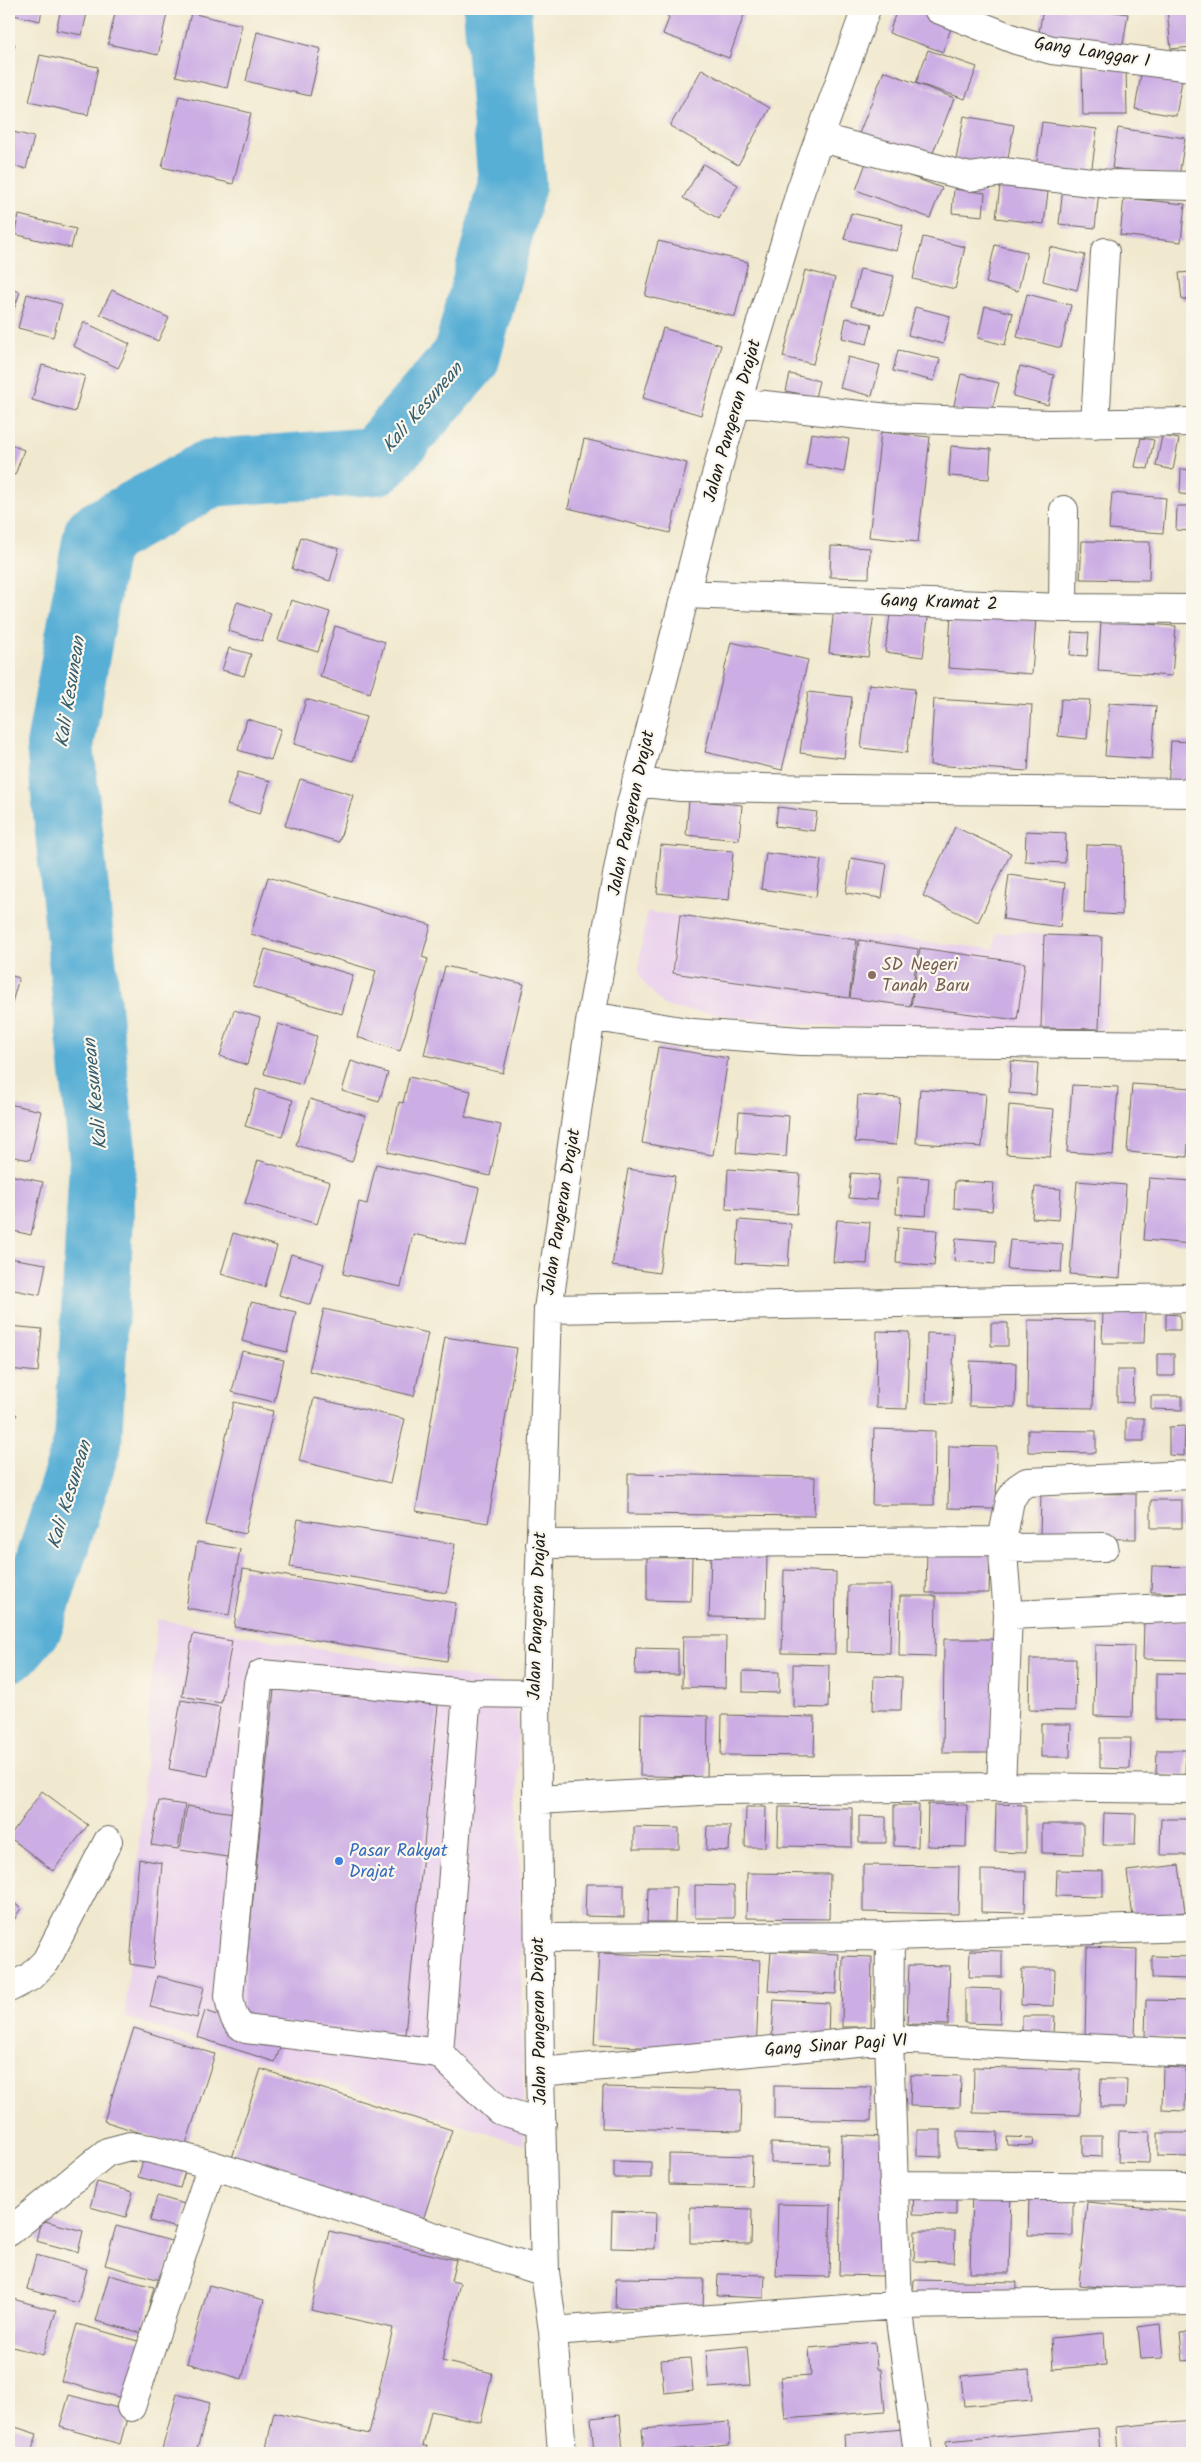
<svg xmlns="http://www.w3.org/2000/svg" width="1201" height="2462" viewBox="0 0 1201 2462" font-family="Kalam,sans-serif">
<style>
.built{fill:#ead1ed}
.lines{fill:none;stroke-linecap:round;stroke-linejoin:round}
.river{stroke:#58afd5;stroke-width:68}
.building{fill:#ccade4}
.minor-casing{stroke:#67645b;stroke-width:30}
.minor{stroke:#fff;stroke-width:28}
.education-dot{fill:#8d6e63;stroke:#fbf7ec;stroke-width:2}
.shop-dot{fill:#3f7fe0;stroke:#fbf7ec;stroke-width:2}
.labels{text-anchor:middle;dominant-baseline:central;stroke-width:4.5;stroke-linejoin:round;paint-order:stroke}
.street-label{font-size:18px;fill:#1c1c1c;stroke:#fbf7ec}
.education-label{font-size:18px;fill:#785e54;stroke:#fbf7ec;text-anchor:start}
.shop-label{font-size:18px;fill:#366cbe;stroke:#fbf7ec;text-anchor:start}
.water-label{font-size:19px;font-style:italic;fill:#375e6f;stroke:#fbf7ec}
</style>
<rect width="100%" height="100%" fill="#fbf7ec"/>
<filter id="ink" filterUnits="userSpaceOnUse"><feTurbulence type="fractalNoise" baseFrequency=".02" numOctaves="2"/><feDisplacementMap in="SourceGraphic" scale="10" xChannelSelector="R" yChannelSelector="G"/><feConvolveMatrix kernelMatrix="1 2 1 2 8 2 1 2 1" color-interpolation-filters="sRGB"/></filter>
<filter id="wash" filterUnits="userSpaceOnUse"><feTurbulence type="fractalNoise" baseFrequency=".0096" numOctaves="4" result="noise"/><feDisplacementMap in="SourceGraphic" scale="20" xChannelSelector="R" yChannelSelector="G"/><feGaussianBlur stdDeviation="1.12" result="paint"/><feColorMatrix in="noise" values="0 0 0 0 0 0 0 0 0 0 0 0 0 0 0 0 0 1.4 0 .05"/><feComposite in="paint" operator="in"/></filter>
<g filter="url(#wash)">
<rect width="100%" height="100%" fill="#f1e9cf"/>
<path class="built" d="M647 912 994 949 996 933 1105 935V1031L931 1032 782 1023 671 1008 663 1004 642 981 638 969Z
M157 1619 517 1686 524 2145 125 2017Z"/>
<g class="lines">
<path class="river" d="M9 1648 29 1625 88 1442 103 1160 60 746 97 536 211 473 376 461 466 358 512 184 497 9"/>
</g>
<g id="blocks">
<path class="building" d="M9 9H42L40 21 9 14Z
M61 9H88L82 35 56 30Z
M116 9H168L158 55 108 44Z
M663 9H746L729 58 663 34 669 18Z
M897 9H923L954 19 943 52 889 33Z
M1043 9H1094L1128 14 1122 51 1038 38Z
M1167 9H1192V47L1171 49Z
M191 13 242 25 227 88 176 76Z
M257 32 321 49 310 96 246 81Z
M9 42 15 44 9 66Z
M928 50 977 67 965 99 916 83Z
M40 55 98 67 88 115 29 102Z
M1126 67 1127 115H1083L1082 68Z
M702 69 770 108 738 165 670 126Z
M884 71 954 98 929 163 858 136Z
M1141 74 1182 80 1176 116 1135 109Z
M179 96 251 113 233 184 162 167Z
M964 116 1014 125 1006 169 956 160Z
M1042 122 1097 129 1091 175 1036 169Z
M1118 128 1185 138 1179 177 1112 168Z
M9 131 34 137 26 169 9 164Z
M867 160 942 188 930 218 856 190Z
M703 164 738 185 719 219 683 198Z
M1000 186 1048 192 1044 224 996 218Z
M1063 187 1099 191 1095 228 1059 224Z
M954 189 985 193 983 216 952 213Z
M1124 198 1185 204 1181 242 1120 235Z
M851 213 903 225 897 251 844 239Z
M19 215 76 229 71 248 14 234Z
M923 237 965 247 955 289 913 279Z
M658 241 748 262 735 317 645 296Z
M995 245 1027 252 1018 291 986 283Z
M1050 247 1085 255 1077 290 1043 281Z
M860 269 894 276 884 315 851 306Z
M805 270 835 278 813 364 783 357Z
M1192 272V299L1182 300 1179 273Z
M9 288 20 292 12 315 9 314Z
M112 290 169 318 158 341 100 314Z
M27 294 62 304 53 337 18 328Z
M1027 294 1071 305 1061 348 1017 337Z
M985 306 1013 313 1005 345 978 338Z
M915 307 950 316 943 344 908 335Z
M846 318 872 324 867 344 842 338Z
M84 322 130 344 118 368 73 346Z
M663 328 721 345 701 415 643 398Z
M898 350 940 359 934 381 893 371Z
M848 357 880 365 872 396 840 388Z
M42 365 85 376 75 412 32 400Z
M1020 366 1054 375 1048 405 1013 396Z
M790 374 819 381 815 397 786 391Z
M961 374 999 383 990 417 953 409Z
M881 432 930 437 918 542 869 537Z
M811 433 849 439 844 472 806 465Z
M1162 436 1179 439 1173 470 1156 466Z
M1141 438 1154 440 1148 469 1135 467Z
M584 439 687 463 670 533 568 508Z
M9 444 24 450 15 475 9 473Z
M951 446 991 449 989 479 949 476Z
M1181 469 1192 470V495L1180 494Z
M1112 493 1166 498 1163 533 1109 529Z
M1177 506H1192V531L1176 530Z
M301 537 339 549 330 581 292 569Z
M1082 541 1150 542 1149 580 1080 579Z
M831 546 870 548 869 578 830 577Z
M291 600 330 612 318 652 278 640Z
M237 602 271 613 262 641 228 631Z
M891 607 929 611 923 657 885 652Z
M834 608 874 613 868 657 829 653Z
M951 613 1036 618 1032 674 948 668Z
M1101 621 1176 626 1172 676 1098 671Z
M335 626 385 642 370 693 320 677Z
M1072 632 1089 633 1087 656 1070 655Z
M731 642 808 660 782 770 705 752Z
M229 648 251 654 244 676 222 670Z
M869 684 915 689 907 753 861 748Z
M808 692 852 697 844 758 800 753Z
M306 699 366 717 353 761 294 744Z
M934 699 1032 705 1028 771 930 765Z
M1061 699 1090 700 1087 739 1058 736Z
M1109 703 1156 706 1152 759 1105 756Z
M247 719 281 729 271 760 238 750Z
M1171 741 1192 742V789L1168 788Z
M238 772 270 781 260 814 227 805Z
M300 779 353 795 339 842 285 826Z
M689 800 742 805 739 840 686 835Z
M778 807 817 812 814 831 775 826Z
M955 827 1011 853 978 922 923 896Z
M1026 831 1066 833 1065 863 1025 861Z
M661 845 733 851 729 900 657 893Z
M1086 845 1123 846 1122 915 1084 913Z
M766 853 821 860 816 897 761 889Z
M851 858 887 864 882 898 846 893Z
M1009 875 1065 883 1060 927 1003 919Z
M268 877 431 925 422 957 428 959 400 1051 357 1037 376 971 251 934Z
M680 915 857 940 849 998 673 973Z
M1044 935 1102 937 1099 1029 1041 1028Z
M859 940 918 949 910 1006 850 998Z
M920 948 1025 963 1017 1020 911 1006Z
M265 949 353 975 342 1014 253 987Z
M445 966 524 984 503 1073 424 1055Z
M9 975 19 978 9 1013Z
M234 1010 260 1018 247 1065 220 1056Z
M278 1024 317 1036 302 1085 264 1074Z
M658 1047 728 1058 713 1155 642 1143Z
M351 1061 388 1073 379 1102 342 1091Z
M1011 1061 1038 1063 1036 1095 1009 1093Z
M409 1077 471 1091 465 1117 501 1125 490 1176 388 1152 399 1102 403 1103Z
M1132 1084 1192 1088 1187 1157 1127 1152Z
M1072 1085 1118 1087 1113 1155 1067 1152Z
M256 1089 293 1100 282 1137 245 1126Z
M920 1089 986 1094 982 1147 916 1143Z
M858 1095 900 1098 896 1145 855 1142Z
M310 1099 366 1116 352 1162 296 1145Z
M9 1104 41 1111 30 1160 9 1156Z
M1009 1105 1054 1109 1050 1157 1006 1154Z
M739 1112 789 1116 786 1157 736 1153Z
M258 1160 330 1182 317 1224 245 1203Z
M376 1164 479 1188 466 1246 413 1234 401 1287 343 1274 359 1202 367 1204Z
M628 1169 675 1176 659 1273 612 1266Z
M728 1169 800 1174 797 1214 726 1209Z
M851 1173 879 1175 877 1200 849 1198Z
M9 1175 43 1182 31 1235 9 1230Z
M898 1176 929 1178 926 1216 896 1214Z
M1149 1178 1192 1181V1244L1144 1240Z
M955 1181 994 1183 992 1211 954 1208Z
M1077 1181 1126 1185 1120 1278 1070 1274Z
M1035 1187 1061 1189 1059 1220 1032 1218Z
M739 1220 791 1224 788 1266 736 1263Z
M837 1220 870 1222 867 1264 833 1262Z
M898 1227 937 1230 934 1266 896 1263Z
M233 1233 277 1246 265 1287 221 1274Z
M956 1238 996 1241 995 1264 954 1261Z
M1010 1240 1063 1244 1061 1272 1007 1269Z
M291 1254 324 1264 311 1305 279 1295Z
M9 1258 46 1264 40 1295 9 1289Z
M251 1302 296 1312 287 1352 242 1341Z
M324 1309 428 1333 414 1396 309 1371Z
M1103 1312 1145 1313 1144 1343H1102Z
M1166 1314 1180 1315V1330H1166Z
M1028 1320 1095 1321 1093 1408 1027 1407Z
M991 1323H1008V1346H991Z
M9 1326 42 1329 38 1372 9 1369Z
M877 1331 909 1332 907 1409 876 1408Z
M927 1333 954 1334 952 1404 926 1403Z
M445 1337 517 1348 488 1523 416 1511Z
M242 1351 284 1360 274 1402 232 1392Z
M1157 1354H1174V1376H1157Z
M970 1361 1016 1363 1015 1407 969 1406Z
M1117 1370H1134L1133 1403 1117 1402Z
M1151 1396H1182V1410L1151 1409Z
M314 1398 405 1419 390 1483 299 1461Z
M234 1402 273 1411 245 1534 206 1525Z
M9 1407 17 1415 9 1425Z
M1126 1418H1144V1441H1126Z
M1185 1426 1184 1456 1169 1455V1427Z
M874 1429 935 1431 934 1505H872Z
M1028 1430 1096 1431V1453L1028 1452Z
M949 1446 997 1447 996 1509 948 1508Z
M628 1474 815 1477 814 1516 628 1514Z
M1041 1493 1136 1494V1539L1040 1538Z
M1151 1500H1182V1528H1151Z
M298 1519 455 1544 447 1593 290 1567Z
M197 1542 240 1549 229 1615 186 1608Z
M927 1548 990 1549 989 1593H926Z
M711 1553 767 1554 766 1618 709 1617Z
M647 1557H692L691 1601 647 1600Z
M1152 1566 1192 1567V1593L1151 1592Z
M243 1569 456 1603 447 1661 234 1627Z
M784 1570 836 1572 835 1654 782 1653Z
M848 1585H891L890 1653 847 1652Z
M900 1596H936L935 1657 899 1656Z
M1144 1620 1192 1621V1660L1143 1659Z
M193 1634 232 1641 221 1703 182 1696Z
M683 1636H726L725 1688 682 1687Z
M944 1639H994L991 1753H943Z
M1095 1645 1134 1646 1132 1717 1094 1716Z
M636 1648 678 1649V1675L635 1674Z
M1030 1659H1076L1075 1711 1029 1710Z
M793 1664 829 1665 828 1708 793 1707Z
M743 1671 779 1672V1693L743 1692Z
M1156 1673 1192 1674V1721L1156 1720Z
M874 1676 902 1677 901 1710H873Z
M274 1689 438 1705 405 2034 241 2018Z
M181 1700 220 1707 208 1776 169 1769Z
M641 1714 708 1716 707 1777 640 1776Z
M722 1715 815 1717 814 1756 721 1755Z
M1041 1724H1071L1070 1757H1041Z
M1100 1738H1131L1130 1769 1100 1768Z
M1157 1750H1186L1185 1775 1156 1774Z
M42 1791 88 1825 53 1871 9 1837Z
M159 1801 185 1805 178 1849 151 1845Z
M928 1804 967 1805 966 1847 927 1846Z
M996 1804 1026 1805V1853L995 1852Z
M894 1805H919L918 1847 894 1846Z
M187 1806 234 1813 227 1857 180 1850Z
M746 1807H766L765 1847H745Z
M779 1807 852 1808V1847L778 1846Z
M1104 1813 1136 1814 1135 1845H1103Z
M859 1816 886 1817V1843H859Z
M1161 1819H1192L1191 1855H1160Z
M1042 1824H1083V1854L1042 1853Z
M707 1826H730L729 1851 706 1850Z
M634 1827 679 1828V1849H634Z
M139 1859 162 1863 153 1968 130 1964Z
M863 1865 959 1866 958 1914 863 1912Z
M1179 1865 1185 1912 1133 1918 1127 1871Z
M981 1870 1026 1871 1025 1913 981 1912Z
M1057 1870 1103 1871V1897L1056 1896Z
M747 1873 830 1874 829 1919 746 1918Z
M586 1884H624V1917L585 1916Z
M695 1885 734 1886V1918H695Z
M648 1887H676L675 1922H647Z
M9 1900 21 1908 9 1928Z
M1087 1947 1137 1949 1135 2040 1085 2039Z
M970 1950 1002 1951V1977H969Z
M771 1951 839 1954 836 1994 768 1991Z
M599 1953 760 1960 756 2052 594 2045Z
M843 1956 872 1957 871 2027H842Z
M1152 1956 1192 1957V1979L1152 1978Z
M909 1965 950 1966 948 2025 907 2024Z
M1022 1969H1055L1054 2006 1021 2005Z
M157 1976 204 1987 197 2018 150 2007Z
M965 1988 1001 1989 1000 2024 965 2023Z
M774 2000 829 2003 828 2040 772 2037Z
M1146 2000 1192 2001V2038L1145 2037Z
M205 2011 226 2018 223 2028 281 2045 275 2062 197 2037Z
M1022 2016H1055L1054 2033 1022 2032Z
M134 2028 215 2054 185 2147 104 2121Z
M974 2067 1081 2070 1080 2115 973 2113Z
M1163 2067 1186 2068 1185 2111 1162 2110Z
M261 2069 452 2130 422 2223 231 2161Z
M911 2075 961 2076 960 2107 910 2106Z
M1101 2079H1127L1126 2107H1100Z
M774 2086 872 2087 871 2121 774 2119Z
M603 2087 742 2090 741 2131 602 2128Z
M917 2130H941V2157L917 2156Z
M957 2131 998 2132 997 2150 957 2149Z
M1119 2131 1150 2132 1149 2163 1118 2162Z
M1158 2133H1190V2157L1158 2156Z
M842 2135 887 2137 883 2276 839 2275Z
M1083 2136H1102V2157L1083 2156Z
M1007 2137 1034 2138 1033 2146 1008 2145Z
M771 2143 829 2145 828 2164 771 2163Z
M145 2154 187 2165 180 2188 138 2177Z
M669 2154 752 2156 751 2186 669 2184Z
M614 2161 651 2162V2178H614Z
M97 2182 133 2192 126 2217 90 2207Z
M914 2187 956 2188V2215L913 2214Z
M972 2188 1011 2189 1009 2273H970Z
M157 2196 188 2205 181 2229 150 2221Z
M1029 2197H1073V2236L1028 2235Z
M1087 2202 1192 2212V2296L1079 2285Z
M778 2204 831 2205 829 2277 776 2276Z
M690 2207 752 2209 751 2244 690 2243Z
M612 2211 656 2213 655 2249 611 2248Z
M41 2220 83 2231 78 2252 36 2241Z
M116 2226 175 2242 164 2281 105 2265Z
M329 2231 456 2260 451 2281 460 2283 442 2361 492 2373 481 2422 431 2411 423 2446H427L425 2453H265L274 2412 369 2434 393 2328 311 2310Z
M915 2231H955L954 2262 914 2261Z
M36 2255 87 2269 78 2303 27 2289Z
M718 2274 765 2275 764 2298 717 2296Z
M109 2275 154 2287 142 2333 96 2321Z
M616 2278 704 2279 703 2309 615 2307Z
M914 2280 1017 2282 1016 2303 913 2301Z
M209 2285 264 2300 242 2379 187 2363Z
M13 2299 56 2311 43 2355 9 2346V2313Z
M77 2324 145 2343 129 2400 61 2381Z
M1160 2324 1163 2358 1141 2359 1138 2327Z
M1192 2332V2360L1183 2361 1180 2333Z
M1104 2333 1106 2365 1053 2369 1051 2338Z
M875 2342 877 2369H881L885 2411 785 2419 781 2377 811 2375 809 2348Z
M747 2346 750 2385 709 2388 706 2350Z
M690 2358 693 2390 664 2393 661 2360Z
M1029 2370 1032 2400 964 2406 961 2376Z
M177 2394 210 2403 196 2453H161Z
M69 2395 129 2411 120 2444 60 2427Z
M620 2415 623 2453H594L591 2418Z
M1192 2420V2453H1118L1116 2427Z
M729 2422 730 2445 644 2452 642 2429Z
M9 2425 37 2434 31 2453H9Z
M1098 2428 1100 2453H947L946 2441Z
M904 2429 906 2453H845L844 2434Z"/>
</g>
</g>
<g filter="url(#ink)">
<use href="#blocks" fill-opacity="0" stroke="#67645b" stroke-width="1"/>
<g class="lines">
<defs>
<path id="minor" d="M938 9 1016 40 1052 50 1192 67
M821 138 970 177 1003 172 1109 184 1192 186
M737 402 889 418 1048 424 1192 422
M1095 424 1105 252
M685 594 1063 608 1192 609
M1063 608 1064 510
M636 782 681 787 1192 793
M591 1016 693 1033 800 1041 1192 1045
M548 1309 1192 1298
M540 1544 1002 1541
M1003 1548 1104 1547
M1008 1615 1192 1607
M536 1694 467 1693 261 1674 258 1683 229 1996C231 2009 233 2023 246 2029L439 2053 499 2110 542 2123
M1001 1787 1008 1615 1002 1541 1010 1500 1018 1488 1027 1482 1192 1475
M537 1800 718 1790 1001 1787 1192 1789
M890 1936 889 2039 898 2305 918 2453
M539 1938 890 1936 1192 1927
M9 1988 30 1977 46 1961 108 1841
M439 2053 467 1693
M540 2072 889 2039 1192 2053
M893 2185 1192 2187
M9 2232 107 2152 130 2146 151 2149 212 2165 545 2272
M553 2331 898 2305 1192 2301
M131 2407 212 2165
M562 2453 553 2331 545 2272 540 2072 536 1694 548 1309 591 1016 628 816 722 452 801 189 866 9"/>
</defs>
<use href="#minor" class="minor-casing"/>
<use href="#minor" class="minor"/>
</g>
</g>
<circle class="education-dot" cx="872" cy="975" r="5"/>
<circle class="shop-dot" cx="339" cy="1861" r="5"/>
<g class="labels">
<g class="street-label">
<text transform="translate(1092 53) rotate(9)">Gang Langgar 1</text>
<text transform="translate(733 421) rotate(-74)">Jalan Pangeran Drajat</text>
<text transform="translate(939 603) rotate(2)">Gang Kramat 2</text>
<text transform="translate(632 813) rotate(-78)">Jalan Pangeran Drajat</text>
<text transform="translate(562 1212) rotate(-81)">Jalan Pangeran Drajat</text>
<text transform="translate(538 1616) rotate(-88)">Jalan Pangeran Drajat</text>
<text transform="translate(540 2021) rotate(-91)">Jalan Pangeran Drajat</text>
<text transform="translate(836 2046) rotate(-4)">Gang Sinar Pagi VI</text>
</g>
<g class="education-label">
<text x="882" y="965">SD Negeri<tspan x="882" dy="21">Tanah Baru</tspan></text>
</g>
<g class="shop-label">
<text x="349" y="1851">Pasar Rakyat<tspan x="349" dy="21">Drajat</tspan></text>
</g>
<g class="water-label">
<text transform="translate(423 408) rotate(-49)">Kali Kesunean</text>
<text transform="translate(71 692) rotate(-81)">Kali Kesunean</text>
<text transform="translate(96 1094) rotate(-96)">Kali Kesunean</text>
<text transform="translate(70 1495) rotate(-73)">Kali Kesunean</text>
</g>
</g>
<rect width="1201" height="2462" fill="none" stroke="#fbf7ec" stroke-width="30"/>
</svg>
